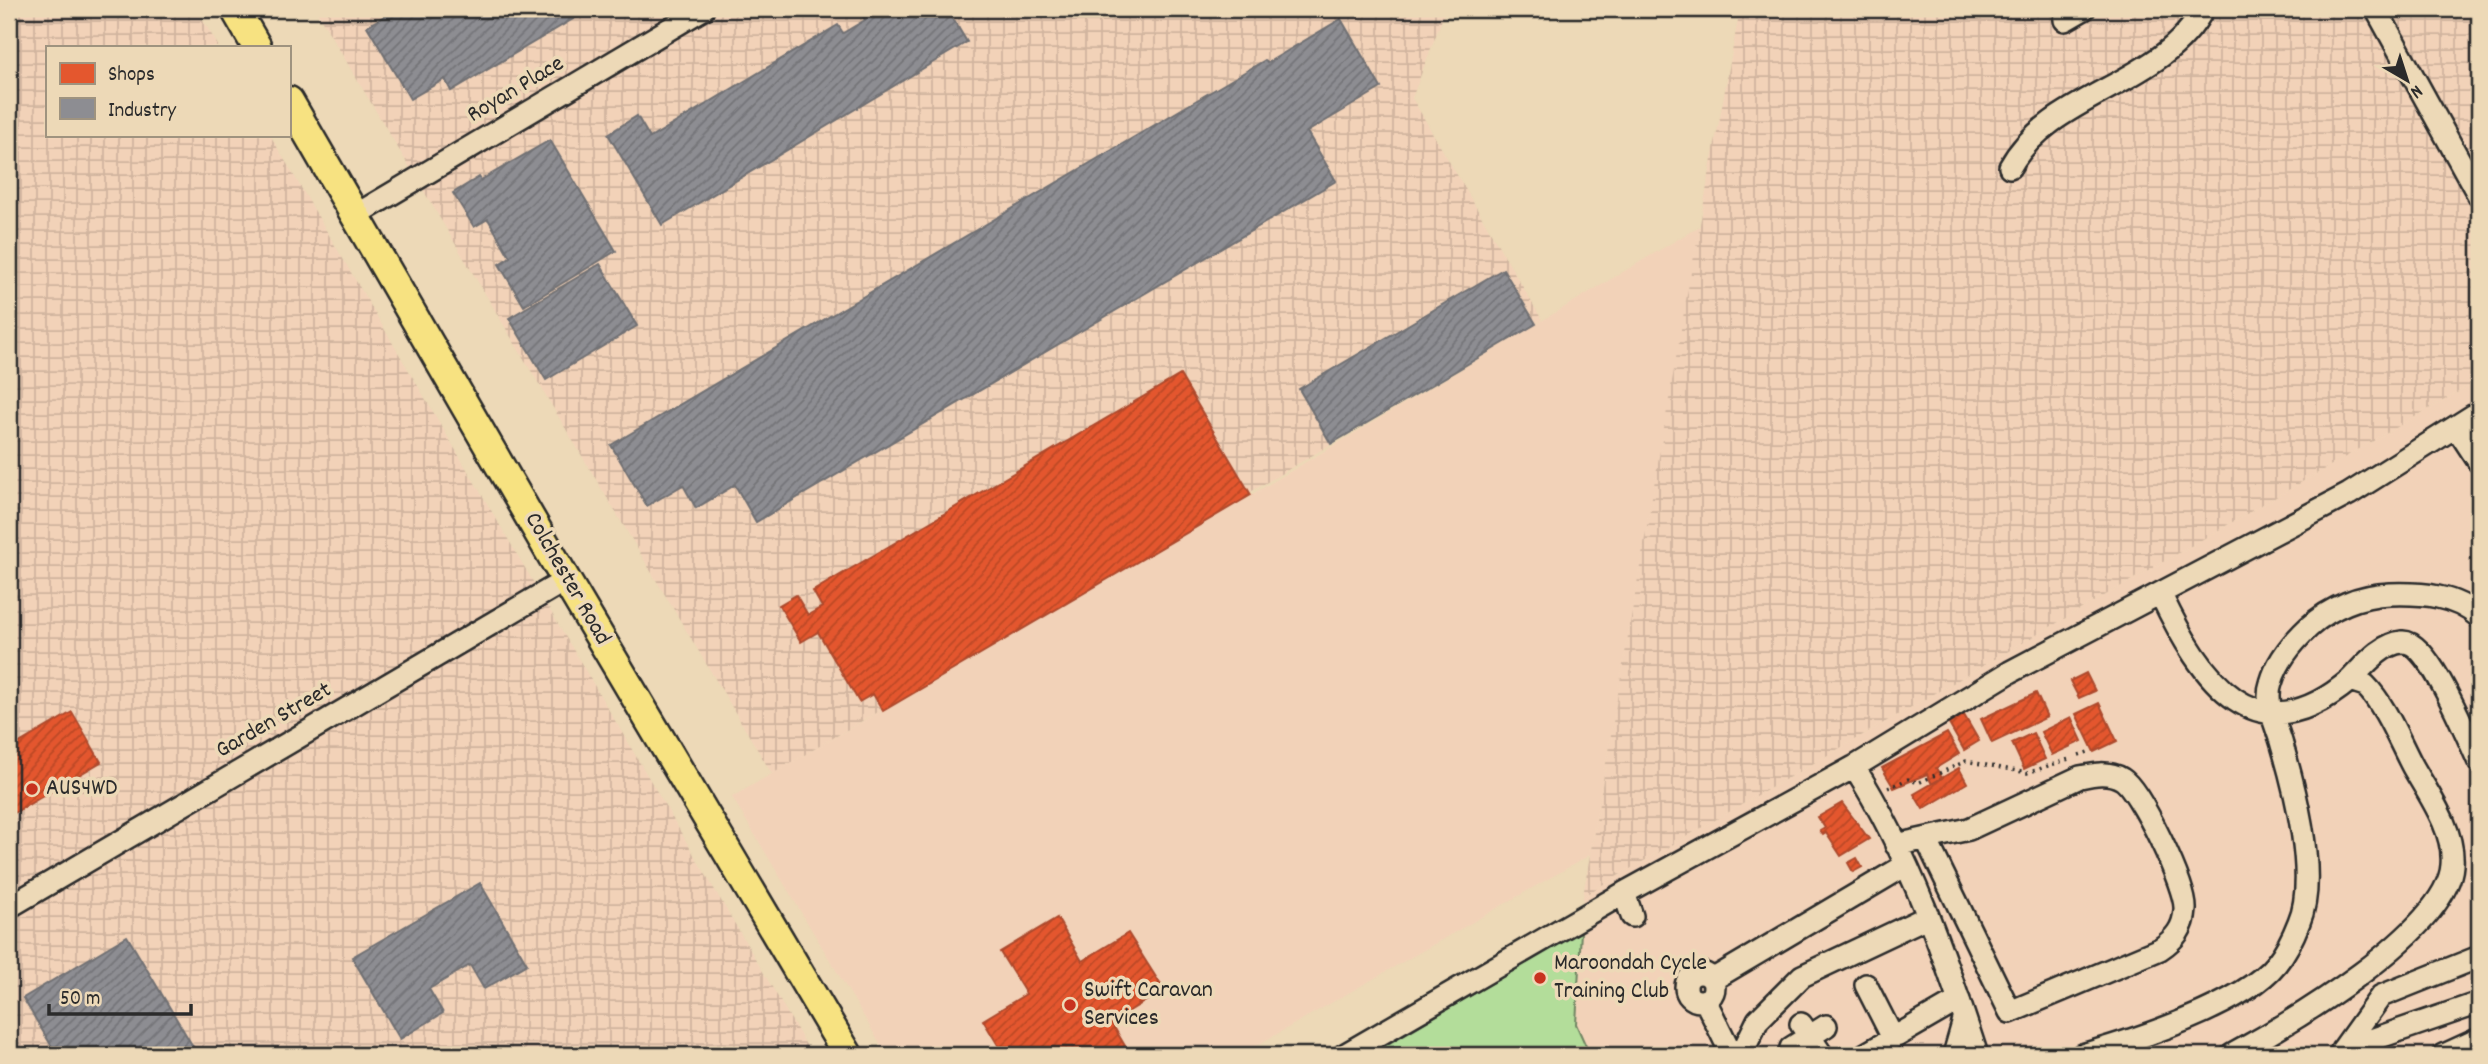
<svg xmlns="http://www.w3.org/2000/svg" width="2488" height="1064" viewBox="0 0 2488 1064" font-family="Dekko,sans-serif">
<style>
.built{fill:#f2d2b8}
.industrial{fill:url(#industrial-grid)}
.park{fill:#b3dd9a;stroke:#6f8462;stroke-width:2}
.shops{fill:url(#shops-hatch);stroke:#ac4a2d;stroke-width:2}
.industry{fill:url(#industry-hatch);stroke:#707073;stroke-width:2}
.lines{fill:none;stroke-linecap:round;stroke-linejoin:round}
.minor-casing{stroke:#2b2b2b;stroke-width:26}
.major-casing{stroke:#2b2b2b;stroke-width:33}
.path{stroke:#2b2b2b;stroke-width:3.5;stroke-dasharray:2 5;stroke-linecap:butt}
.minor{stroke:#edd9b7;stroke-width:21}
.major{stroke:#f7e281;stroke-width:28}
.poi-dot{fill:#c8321e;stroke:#edd9b7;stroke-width:2.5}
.labels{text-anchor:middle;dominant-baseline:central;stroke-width:7;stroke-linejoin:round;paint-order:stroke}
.street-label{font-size:24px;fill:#2b2b2b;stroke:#edd9b7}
.poi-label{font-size:24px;fill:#2b2b2b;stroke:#edd9b7;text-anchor:start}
</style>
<defs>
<pattern id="industrial-grid" width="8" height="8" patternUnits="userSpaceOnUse" patternTransform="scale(1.75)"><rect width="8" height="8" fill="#f2d2b8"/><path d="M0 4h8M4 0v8" fill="none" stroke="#d0b49e"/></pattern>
<pattern id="shops-hatch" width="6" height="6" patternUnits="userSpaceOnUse" patternTransform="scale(1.75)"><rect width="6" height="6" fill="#e4572e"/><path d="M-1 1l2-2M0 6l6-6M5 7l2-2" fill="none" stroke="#b94827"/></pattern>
<pattern id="industry-hatch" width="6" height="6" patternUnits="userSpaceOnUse" patternTransform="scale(1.75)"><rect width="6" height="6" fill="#8d8d92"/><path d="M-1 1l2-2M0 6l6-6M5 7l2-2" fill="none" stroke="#737377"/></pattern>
</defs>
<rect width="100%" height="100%" fill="#edd9b7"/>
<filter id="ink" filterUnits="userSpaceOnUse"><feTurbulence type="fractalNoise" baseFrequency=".0143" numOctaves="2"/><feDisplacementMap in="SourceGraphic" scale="14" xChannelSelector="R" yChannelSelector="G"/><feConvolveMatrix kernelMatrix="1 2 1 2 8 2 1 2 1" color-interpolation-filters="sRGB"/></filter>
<g filter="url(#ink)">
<path class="built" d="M1700 226 1590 855 1240 1055H887L732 797 1251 495Z
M2479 380V1052L2473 1055H1590L1576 1024 1583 896Z"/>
<path class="industrial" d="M9 9H196L219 47H47V135H270L812 1055H9Z
M315 9H1446L1412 98 1542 320 772 774Z
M1740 9H2479V380L1583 896 1689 283Z"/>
<path class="park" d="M1581 931 1576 1024 1590 1055H1369Z"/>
<path class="shops" d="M1180 375 1251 495 883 711 873 694 859 702 818 632 801 642 779 605 796 595 808 615 822 607 813 591Z
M2086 673 2095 691 2079 698 2070 681Z
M2036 693 2047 717 1992 743 1981 719Z
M2099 703 2117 741 2094 752 2076 714Z
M72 712 101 762 9 816V749Z
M1964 715 1979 741 1964 750 1949 724Z
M2071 717 2082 741 2052 755 2041 732Z
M1947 733 1959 754 1936 768 1942 778 1932 784 1927 774 1894 788 1882 768Z
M2033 733 2045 759 2024 769 2012 743Z
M1959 768 1967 783 1923 809 1914 794Z
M1842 803 1869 839 1841 856 1826 833 1823 835 1820 831 1825 828 1818 817Z
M1857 858 1862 867 1853 872 1848 863Z
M1057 918 1082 961 1128 933 1164 990 1111 1022 1125 1046 1110 1055H1070L1066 1049 1056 1055H1004L983 1020 1026 994 1000 952Z"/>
<path class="industry" d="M397 9H590L451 91 445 79 410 99 367 26Z
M868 9H947L967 42 662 225 608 134 637 116 650 138 838 25 843 33 865 20 861 13Z
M1341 19 1381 88 1307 132 1336 181 756 522 735 485 696 508 683 485 647 506 611 445 1265 60 1267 63Z
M550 140 616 251 524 306 499 264 510 257 488 219 474 227 453 193 479 177 481 180Z
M600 264 637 326 546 380 509 318Z
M1503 269 1536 324 1331 444 1299 389Z
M480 883 527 964 484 989 470 965 429 989 443 1013 400 1039 352 957Z
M127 936 198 1055H57L23 998Z"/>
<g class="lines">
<defs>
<path id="minor" d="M2376 9 2479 196
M2065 20 2084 9
M2010 167C2051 92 2163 86 2203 9
M356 215 703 9
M2456 427 2479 462
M2161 595C2201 679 2255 760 2350 680L2365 685C2386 706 2399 741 2413 767 2429 795 2455 831 2452 865 2448 931 2287 1025 2232 1055
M2350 680C2364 666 2381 644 2402 642 2429 639 2468 739 2479 762
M1854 767C1910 855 1945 957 1977 1055
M1896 845 1969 829 2080 777C2094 774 2108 771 2122 779 2140 790 2187 888 2185 910 2184 928 2175 939 2160 949L2010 1012 1926 839
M1624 893 1632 916
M9 907 566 580
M1686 987a14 14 0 1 1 28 0a14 14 0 1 1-28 0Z
M1712 980 1906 865
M1866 985 1893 1038
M1705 1000 1732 1055
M1801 1024 1822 1055
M1791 1048 1826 1026
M2343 1049 2381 996 2479 957
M2342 1050 2479 1003
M1344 1055 1624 893 1854 767 2010 672 2349 494 2479 412
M1741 1055 1758 1020 1802 976 1927 917
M1864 1055 1959 1000
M1954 1055 1964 1020
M2082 1055C2134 1040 2242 1006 2276 964 2285 953 2294 935 2299 922 2318 878 2295 789 2282 745 2277 726 2264 703 2271 683 2277 661 2293 642 2309 627 2331 607 2360 595 2390 594 2422 593 2455 595 2479 617
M2444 1055 2479 1039"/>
<path id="major" d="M235 9 257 47
M289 101 566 580 848 1055"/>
</defs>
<use href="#minor" class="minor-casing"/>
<use href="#major" class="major-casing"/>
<path class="path" d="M2079 755 2091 751
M1888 788 1908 779 1918 783 1966 761 2027 773 2069 759"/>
<use href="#minor" class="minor"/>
<use href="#major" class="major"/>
</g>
</g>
<g class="poi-dot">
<circle cx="32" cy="789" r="7"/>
<circle cx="1540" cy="978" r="7"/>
<circle cx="1070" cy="1005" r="7"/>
</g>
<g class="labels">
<g class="street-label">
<text transform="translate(516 90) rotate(-31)">Royan Place</text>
<text transform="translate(567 579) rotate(60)">Colchester Road</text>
<text transform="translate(274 721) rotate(-30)">Garden Street</text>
</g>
<g class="poi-label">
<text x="46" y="789">AUS4WD</text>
<text x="1554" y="964">Maroondah Cycle<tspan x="1554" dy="28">Training Club</tspan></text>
<text x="1084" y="991">Swift Caravan<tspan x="1084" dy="28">Services</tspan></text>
</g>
</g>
<rect width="2488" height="1064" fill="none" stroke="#edd9b7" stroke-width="35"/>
<rect x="18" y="18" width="2453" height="1029" fill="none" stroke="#2b2b2b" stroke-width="2.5" filter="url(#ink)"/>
<rect x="46" y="46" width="245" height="91" fill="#edd9b7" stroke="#9f937f" stroke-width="2"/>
<rect x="60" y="63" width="35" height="21" fill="#e4572e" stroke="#9f937f" stroke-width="2"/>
<text x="108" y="80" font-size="21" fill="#2b2b2b">Shops</text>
<rect x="60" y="98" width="35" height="21" fill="#8d8d92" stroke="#9f937f" stroke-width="2"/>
<text x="108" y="116" font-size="21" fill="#2b2b2b">Industry</text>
<g transform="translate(2407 80) rotate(141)" stroke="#edd9b7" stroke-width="5" paint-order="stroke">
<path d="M0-5L12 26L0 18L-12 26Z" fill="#2b2b2b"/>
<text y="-10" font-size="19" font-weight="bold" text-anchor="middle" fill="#2b2b2b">N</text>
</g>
<path d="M49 1004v10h142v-10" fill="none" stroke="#2b2b2b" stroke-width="3.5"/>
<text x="60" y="1004" font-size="21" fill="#2b2b2b" stroke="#edd9b7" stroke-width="5" paint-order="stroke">50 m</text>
</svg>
